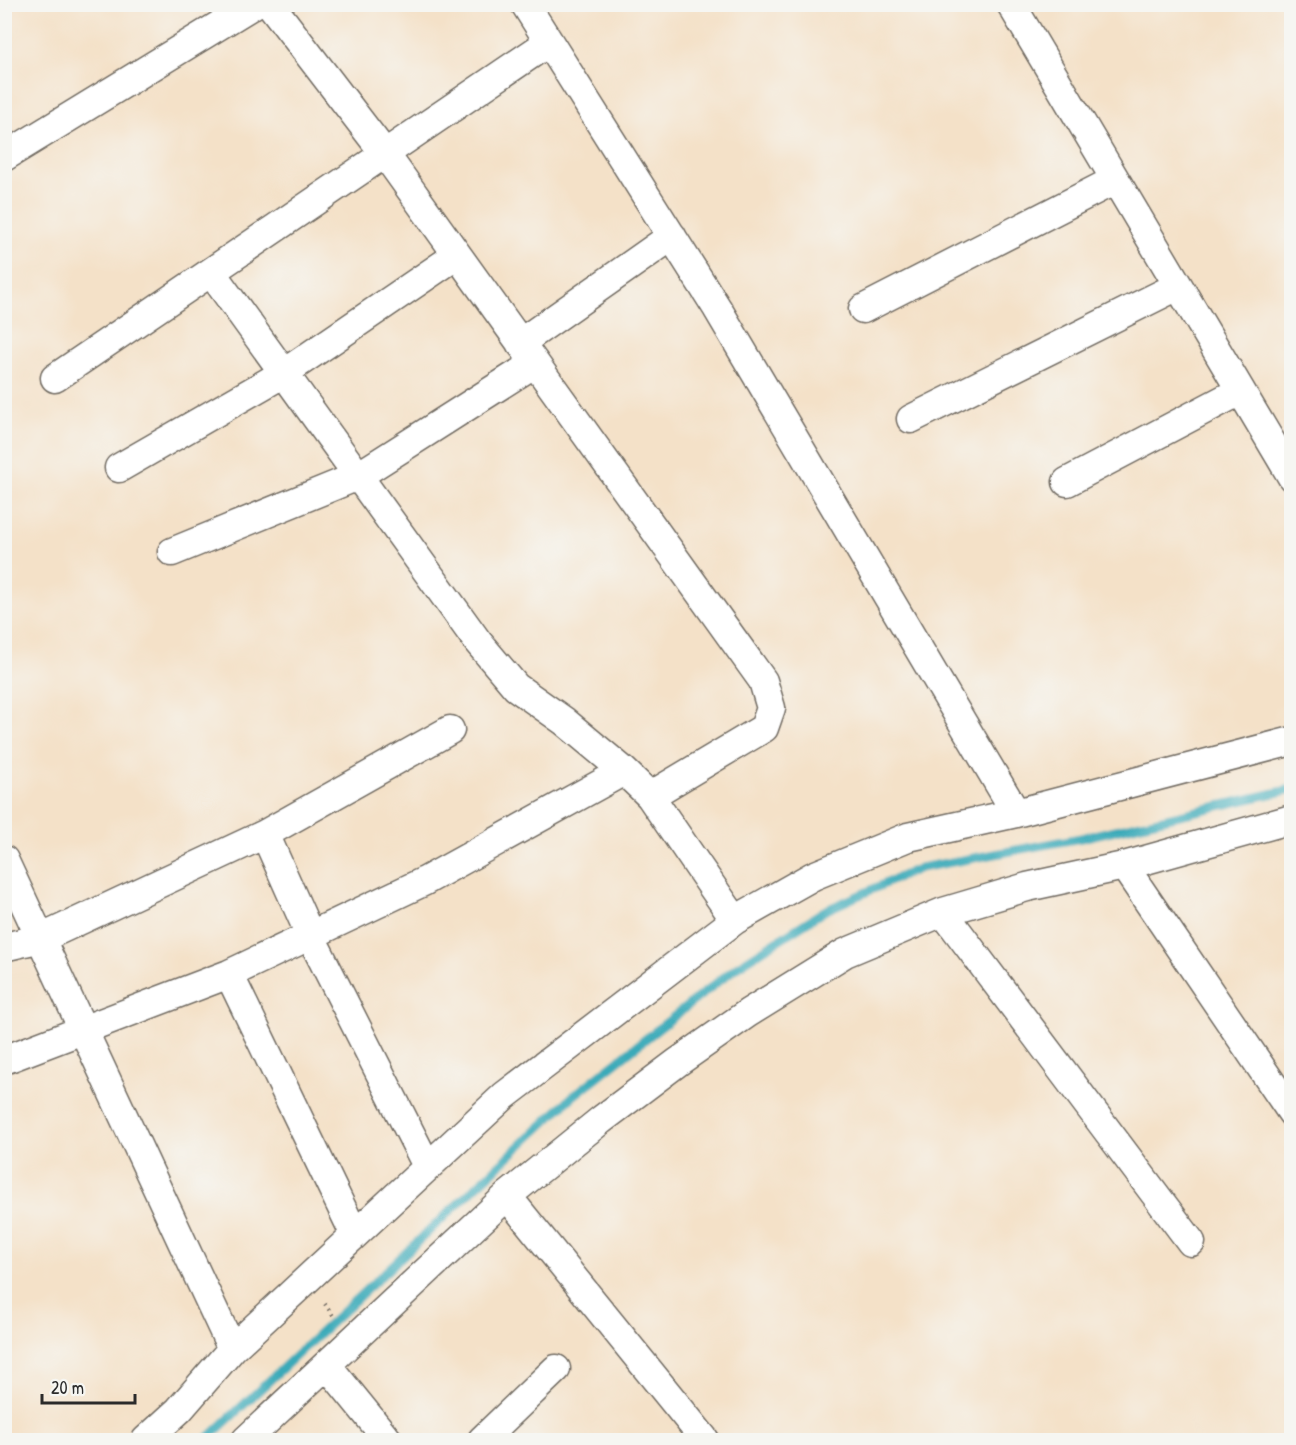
<svg xmlns="http://www.w3.org/2000/svg" width="1296" height="1445" viewBox="0 0 1296 1445" font-family="'Patrick Hand',sans-serif">
<style>
.lines{fill:none;stroke-linecap:round;stroke-linejoin:round}
.stream{stroke:#3baab9;stroke-width:9}
.minor-casing{stroke:#716b62;stroke-width:31}
.path{stroke:#716b62;stroke-width:4;stroke-dasharray:1.5 4.5;stroke-linecap:butt}
.minor{stroke:#fff;stroke-width:28}
</style>
<rect width="100%" height="100%" fill="#f6f6f2"/>
<filter id="ink" filterUnits="userSpaceOnUse"><feTurbulence type="fractalNoise" baseFrequency=".0167" numOctaves="2"/><feDisplacementMap in="SourceGraphic" scale="12" xChannelSelector="R" yChannelSelector="G"/><feConvolveMatrix kernelMatrix="1 2 1 2 8 2 1 2 1" color-interpolation-filters="sRGB"/></filter>
<filter id="wash" filterUnits="userSpaceOnUse"><feTurbulence type="fractalNoise" baseFrequency=".008" numOctaves="4" result="noise"/><feDisplacementMap in="SourceGraphic" scale="24" xChannelSelector="R" yChannelSelector="G"/><feGaussianBlur stdDeviation="1.35" result="paint"/><feColorMatrix in="noise" values="0 0 0 0 0 0 0 0 0 0 0 0 0 0 0 0 0 1.4 0 .05"/><feComposite in="paint" operator="in"/></filter>
<g filter="url(#wash)">
<rect width="100%" height="100%" fill="#f4e1c8"/>
<g class="lines">
<path class="stream" d="M206 1440 572 1097 738 966 824 911 920 868 1081 838 1292 789"/>
</g>
</g>
<g filter="url(#ink)">
<g class="lines">
<defs>
<path id="minor" d="M270 4 385 154 763 681 771 708 764 728 650 796
M525 4 717 308 1016 813
M1011 4 1292 477
M4 157 254 4
M211 272 478 642 516 687 564 721 624 771
M863 309 1115 180
M520 343 672 236
M55 378 549 42
M911 419 1178 286
M119 468 284 373 457 255
M1067 482 1240 391
M172 552 358 476 535 363
M4 860 232 1349
M1124 866 1292 1113
M943 912 1191 1242
M4 947 42 938 265 834
M229 974 354 1233
M4 1060 229 974 425 881 624 771 650 796 735 920
M427 1166 310 935 265 834 450 730
M507 1196 705 1440
M327 1365 388 1440
M146 1440 179 1410 232 1349 504 1096 735 920 813 876 908 837 1016 813 1292 741
M246 1440 507 1196 601 1120 678 1062 748 1013 845 953 943 912 1027 887 1124 866 1292 819
M482 1440 556 1369"/>
</defs>
<use href="#minor" class="minor-casing"/>
<path class="path" d="M325 1304 334 1317"/>
<use href="#minor" class="minor"/>
</g>
</g>
<rect width="1296" height="1445" fill="none" stroke="#f6f6f2" stroke-width="24"/>
<path d="M42 1394v9h93v-9" fill="none" stroke="#2b2b2b" stroke-width="3"/>
<text x="51" y="1394" font-size="18" fill="#2b2b2b" stroke="#f6f6f2" stroke-width="4.5" paint-order="stroke">20 m</text>
</svg>
